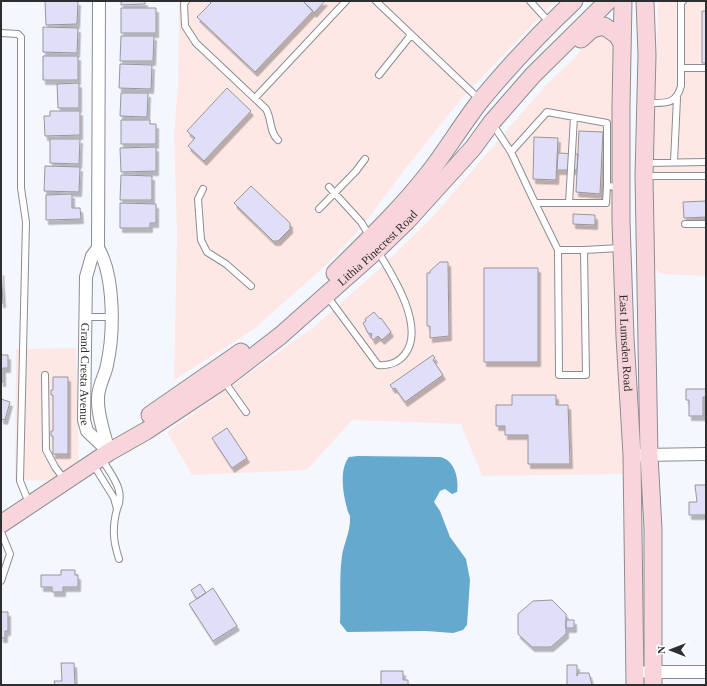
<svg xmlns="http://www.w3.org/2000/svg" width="707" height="686" viewBox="0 0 707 686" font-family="Georgia,serif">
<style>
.commercial{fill:#fee8e6}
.water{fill:#65a9ce}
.building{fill:#e1dff8;stroke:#97969c;filter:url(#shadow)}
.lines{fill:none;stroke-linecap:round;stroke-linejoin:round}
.service-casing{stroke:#8b8d93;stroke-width:8}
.minor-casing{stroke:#8b8d93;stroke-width:14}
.secondary-casing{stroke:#8b8d93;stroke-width:19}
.service{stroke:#fff;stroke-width:6}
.minor{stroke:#fff;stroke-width:12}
.secondary{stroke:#f8d5db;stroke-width:17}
.labels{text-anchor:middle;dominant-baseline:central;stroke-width:3;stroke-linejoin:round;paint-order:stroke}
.street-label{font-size:12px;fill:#2d2e30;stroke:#fff}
</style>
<defs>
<filter id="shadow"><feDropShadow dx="2.5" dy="4.5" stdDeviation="0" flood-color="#0004"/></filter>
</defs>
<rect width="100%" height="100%" fill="#f5f7fe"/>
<path class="commercial" d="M179 1H555L463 97 405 169 362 227 326 265 254 329 174 380 177 234 174 135 178 86Z
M658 1H706V276L661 274 654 268 652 208Z
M604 34 616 44 623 474 482 476 461 424 352 420 307 470 192 475 167 432 315 326 378 270 434 215 546 85 575 57 593 37Z
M76 348 79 465 55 481 15 480 16 349Z"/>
<path class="water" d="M358 456 440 457C455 460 459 479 457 492L452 494 445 489 440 491 434 502 440 511 450 537 466 559 470 580 467 625 463 630 453 633 426 631 347 632 340 623C341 602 339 576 342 556 344 542 351 531 350 516 349 513 347 511 347 508 343 494 339 469 349 457Z"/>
<path class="building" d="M45 1H78L77 24 46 25Z
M121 1H145V4L121 5Z
M209 1H303L313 11 255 72 197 17 211 3Z
M303 1H325L314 13Z
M121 8H156V33H121Z
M702 11H706V63H702Z
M43 27 78 28 77 53 43 52Z
M121 36H154L153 61H120Z
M43 56H78V80H43Z
M120 64 152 65 151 89 119 88Z
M79 83V108H58L57 84Z
M227 88 251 111 204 161 188 146 195 138 187 131Z
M121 93H148L147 117 120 116Z
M50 111H80V135L45 136 44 116H50Z
M121 120H150V124H156V144H121Z
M579 131 603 132 600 194 576 192Z
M534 137 558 138 556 180 533 179Z
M50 139H80L79 164 50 163Z
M156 147V171L121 172 120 148Z
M558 153 578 154 577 170H557Z
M45 166 80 167 79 192 44 191Z
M121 175 152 176V200H120Z
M251 186 290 223V229L278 241H273L234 203Z
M72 194V208H80L81 219 46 220V195Z
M706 201V217L684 218 683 202Z
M120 203 156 204V223H150V228H120Z
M573 214 595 215V225L573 224Z
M440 262H448L449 336 430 338V326H427V273H430V271Z
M484 268H538V362H484Z
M1 271 3 303H1Z
M374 312 380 319 381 318 391 332 382 340 378 336 373 340 371 337 372 334 368 333 363 323 366 321 365 319Z
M1 355H8V368H3V382H1Z
M433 355 435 358 433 360 443 375 405 402 395 388 393 389 390 385Z
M53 377H68V454H53V436H51V431H53V395H51V390H53Z
M686 389H706V397H703V416H689V400H686Z
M512 395H556V405H568L570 464H528V435H505V426H496V405H512Z
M1 399 10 402 5 420 1 419Z
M227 428 247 458 232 468 212 438Z
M695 485H706V515H689V502H697Z
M61 570H75V575H78V587H63V592H52V587H41V575H61Z
M200 584 206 593 197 599 191 590Z
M213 588 237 626 213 641 189 604Z
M552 600 566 614V634L551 647H532L518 634V614L533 601Z
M1 612H8V631H5V638H1Z
M566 620H574V628H566Z
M61 663H74L75 685H55L54 681H62Z
M567 665H577V676L578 673H589L592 685H567Z
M381 671H403V680H408V685H381Z"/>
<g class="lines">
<defs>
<path id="service" d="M186 1 184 4 185 26 196 43 266 109C272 119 269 132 278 140
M376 1 479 99
M530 1 549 22
M1 33 18 34 21 37V188L26 222 20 481 29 503
M681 68H706
M379 75 411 35
M255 98 346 1
M648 103C665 103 676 105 681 86V2L683 1
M492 123 511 152 535 203H606L607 186 620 187
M511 152 547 112 607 123V186
M674 162 677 98
M646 163 706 162
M646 176H706
M329 187 361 222 370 237
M203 189 198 199 201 240 207 252 226 264 251 286
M535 203 558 250 559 375H586L584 250H558
M569 203 574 117
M319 209 356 171 365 159
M685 224H706
M584 250 620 248
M327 296 378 365C389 366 399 362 405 354 426 327 392 274 377 250
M85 317H110
M45 375 46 450 55 467 64 479
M224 381 246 412
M93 464 114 498 117 509C126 490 111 475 102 459
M117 509C112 528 113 541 119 559
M1 532 10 554 1 581"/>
<g id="minor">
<path d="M99 1 98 248C115 276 114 334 107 365 105 376 98 386 98 398 97 415 105 435 109 452"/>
<path id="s1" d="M98 248 92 256 86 277 84 420 87 431 109 452"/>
<path d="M641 455 706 454"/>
<path d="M646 672H706"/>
</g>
<g id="secondary">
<path id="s2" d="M623 1 621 106V222L625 337 632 455 635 685"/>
<path d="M645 1 647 55 644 176 649 455 653 529V685"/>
<path d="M581 39 592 29 604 26 617 35 622 43"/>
<path d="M335 273C367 241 400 210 428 174 447 150 462 124 481 100 510 65 541 32 574 1"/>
<path d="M150 415 241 352"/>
<path id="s3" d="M1 524 109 452 146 431 223 380 280 336 377 250 407 221 473 148 492 122 533 75 608 1"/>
</g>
</defs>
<use href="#service" class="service-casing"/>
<use href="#minor" class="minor-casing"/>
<use href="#secondary" class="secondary-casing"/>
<use href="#service" class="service"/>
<use href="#minor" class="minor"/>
<use href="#secondary" class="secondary"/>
</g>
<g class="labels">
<g class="street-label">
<text stroke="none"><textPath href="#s3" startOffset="468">Lithia Pinecrest Road</textPath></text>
<text stroke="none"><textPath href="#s2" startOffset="342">East Lumsden Road</textPath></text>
<text stroke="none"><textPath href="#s1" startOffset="129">Grand Cresta Avenue</textPath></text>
</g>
</g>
<rect width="707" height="686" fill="none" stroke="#2d2e30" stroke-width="4"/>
<g transform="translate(671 650) rotate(270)" stroke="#ffffff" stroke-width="3" paint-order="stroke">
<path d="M0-3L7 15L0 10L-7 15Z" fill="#2d2e30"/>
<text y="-6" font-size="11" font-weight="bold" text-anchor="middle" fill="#2d2e30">N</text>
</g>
</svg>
